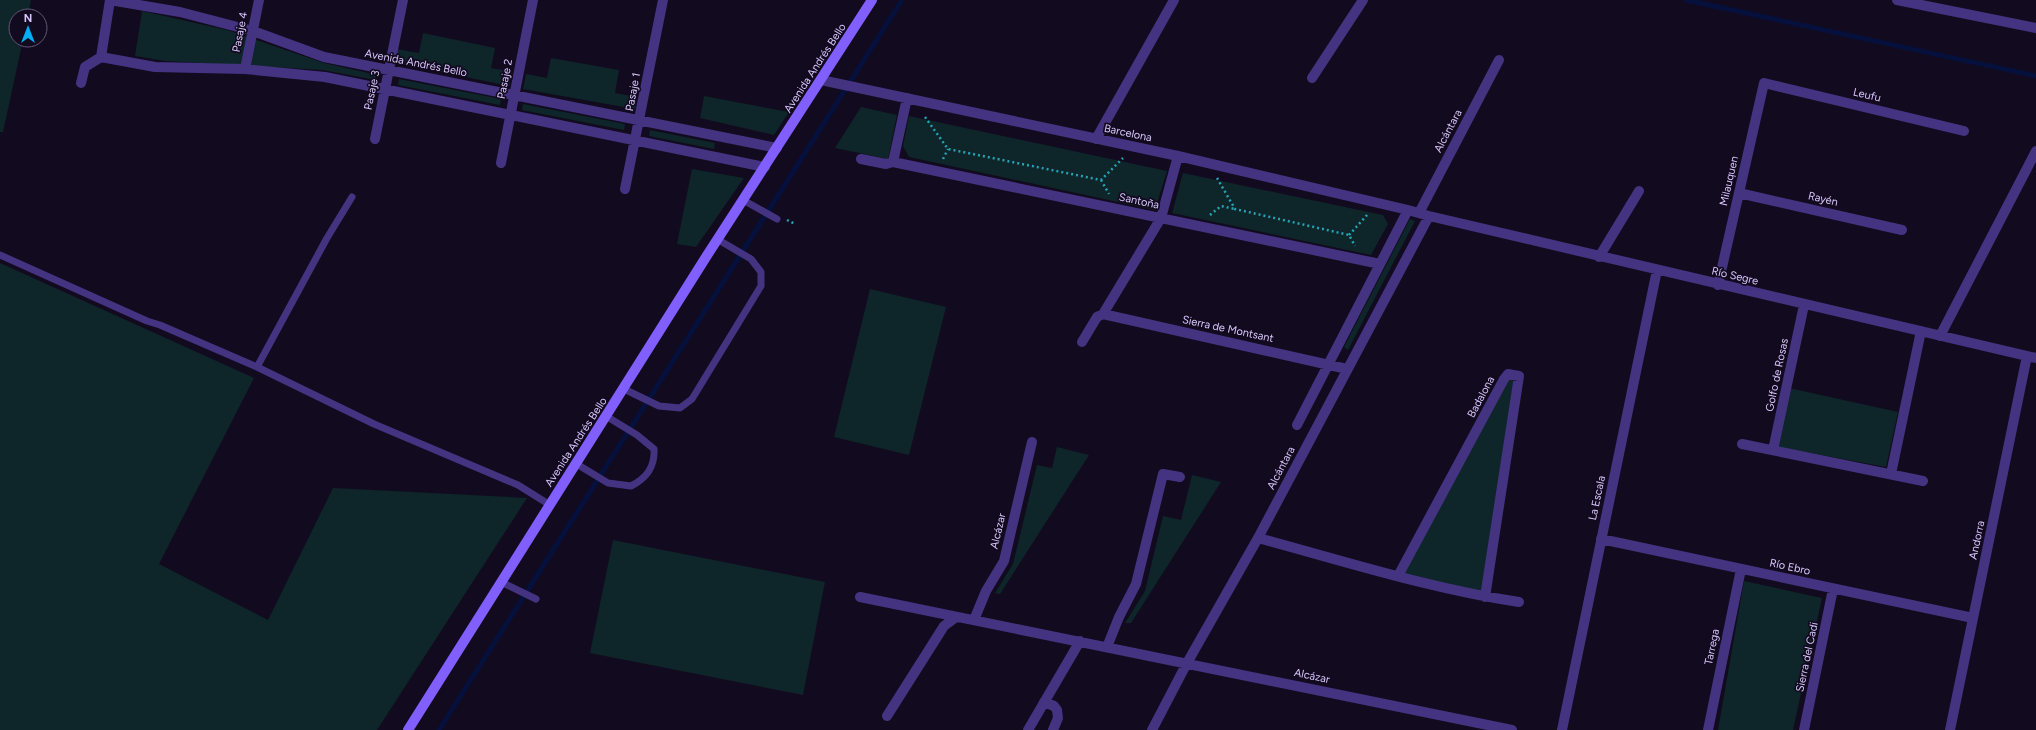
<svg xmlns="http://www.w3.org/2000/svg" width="2036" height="730" viewBox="0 0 2036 730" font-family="Figtree,sans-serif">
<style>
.green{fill:#0e2529}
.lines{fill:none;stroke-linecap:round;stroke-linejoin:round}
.stream{stroke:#06103c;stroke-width:5}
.path{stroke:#26a4b5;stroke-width:2.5;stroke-dasharray:2 3;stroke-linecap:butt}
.service{stroke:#443381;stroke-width:7}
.minor{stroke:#443381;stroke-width:10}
.secondary{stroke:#815fff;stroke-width:10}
.labels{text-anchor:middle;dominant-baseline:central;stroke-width:3.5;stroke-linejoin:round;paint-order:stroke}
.street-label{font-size:11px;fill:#d9c8ff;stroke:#120b1f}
</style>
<rect width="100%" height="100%" fill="#120b1f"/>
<path class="green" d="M0 0H31L28 16H16V40H23L3 132H0Z
M142 11 227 30 324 63 377 75 376 80 323 70 165 61 135 56Z
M423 33 495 48 491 68 512 72 509 86 394 62 396 49 419 53Z
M551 58 619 70 615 93 637 97 635 109 523 89 526 74 547 78Z
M399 79 501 99 500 105 398 85Z
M704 96 789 112 774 135 700 118Z
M523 104 625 124 624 130 522 110Z
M861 107 897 115 888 159 835 148Z
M909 116 1167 171 1155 210 909 157 903 146Z
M650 130 715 143 714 149 649 136Z
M692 169 744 178 696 247 677 244Z
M1183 173 1383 215 1388 224 1371 255 1172 213Z
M1410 219 1415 221 1348 350 1344 347Z
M0 263 254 378 159 564 268 620 333 488 527 498 377 730H0Z
M870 289 946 307 909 455 834 437Z
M1507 378H1514L1482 593 1402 573Z
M1789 388 1898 412 1886 467 1778 447Z
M1057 447 1089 455 1000 594 995 593 1013 564 1037 465 1052 468Z
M1192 475 1221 482 1131 623H1125L1145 591 1163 516 1181 520Z
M613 540 825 582 803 695 590 653Z
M1744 581 1822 598 1793 730H1718Z"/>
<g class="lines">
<path class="stream" d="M1686 0 2036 76
M439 730 902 0"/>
<path class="path" d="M925 117 948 149 1101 180 1123 158
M943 159 948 149
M1217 178 1235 209 1349 235 1355 246
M1101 180 1109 194
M1210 215 1221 206 1235 209
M787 220 795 224
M1349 235 1368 214"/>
<path class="service" d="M743 200 777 219
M0 255 147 321 160 325 257 367 374 424 518 485 550 505
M257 367 327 238 352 197
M624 389 659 406 680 408 692 399 761 286V272L751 259 717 239
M575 463 608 483 631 486C647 478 655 467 654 449L637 435 606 416
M501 582 536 599"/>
<path class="minor" d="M110 0 101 57 155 67 245 69 325 77 765 167
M110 0 180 12 253 31 324 57 777 148
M1897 0 2036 28
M245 69 259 0
M1312 78 1363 0
M821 80 1178 156 1408 210 1429 216 2036 358
M81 83 85 67 101 57
M907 98 893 162 1380 264
M375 139 403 0
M1096 139 1174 0
M861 159 886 164 893 162
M501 163 533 0
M625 189 663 0
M1739 193 1902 230
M1419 213 1499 60
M1599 257 1639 191
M1718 285 1764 83 1964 131
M1103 314 1347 369
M1940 336 2036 151
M1082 342 1097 317 1103 314 1161 218 1178 156
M1297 425 1408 210
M1742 444 1923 481
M1773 450 1804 305
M1891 474 1921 331
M1258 538C1344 561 1431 589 1519 602
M1601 539 1973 618
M1398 576 1504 379 1508 374 1519 376 1485 597
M860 597 1512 730
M974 620 986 591 1004 561 1032 442
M1107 647 1119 617 1136 584 1163 474 1180 477
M1044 702 1054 706 1057 710 1058 718 1053 730
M887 716 944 626 956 617
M1028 730 1080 641
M1152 730 1187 663 1258 538 1429 216
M1562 730 1657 270
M1708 730 1741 569
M1804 730 1833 589
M1950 730 2027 356"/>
<path class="secondary" d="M408 730 706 257 872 0"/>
</g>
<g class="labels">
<g class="street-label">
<text transform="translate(240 32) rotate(-79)">Pasaje 4</text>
<text transform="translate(416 63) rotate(11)">Avenida Andrés Bello</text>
<text transform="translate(815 68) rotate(-57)">Avenida Andrés Bello</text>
<text transform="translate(505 79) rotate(-79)">Pasaje 2</text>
<text transform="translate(372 90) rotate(-78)">Pasaje 3</text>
<text transform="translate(633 92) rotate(-79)">Pasaje 1</text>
<text transform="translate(1867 95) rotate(13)">Leufu</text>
<text transform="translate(1448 131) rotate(-62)">Alcántara</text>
<text transform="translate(1128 133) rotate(12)">Barcelona</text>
<text transform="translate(1729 181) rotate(-77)">Milauquen</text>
<text transform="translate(1823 199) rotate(13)">Rayén</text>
<text transform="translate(1139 201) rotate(12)">Santoña</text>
<text transform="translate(1735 276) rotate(13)">Río Segre</text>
<text transform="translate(1228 329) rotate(12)">Sierra de Montsant</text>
<text transform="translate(1777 375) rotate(-78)">Golfo de Rosas</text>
<text transform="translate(1481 397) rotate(-62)">Badalona</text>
<text transform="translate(576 442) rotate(-57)">Avenida Andrés Bello</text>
<text transform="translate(1281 468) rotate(-62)">Alcántara</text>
<text transform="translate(1597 498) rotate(-78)">La Escala</text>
<text transform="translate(998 531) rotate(-77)">Alcázar</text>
<text transform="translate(1977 540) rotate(-78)">Andorra</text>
<text transform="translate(1790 567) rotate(12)">Río Ebro</text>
<text transform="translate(1712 647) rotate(-78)">Tarrega</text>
<text transform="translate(1807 657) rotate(-78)">Sierra del Cadi</text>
<text transform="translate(1312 676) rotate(12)">Alcázar</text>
</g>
</g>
<g transform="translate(28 28)"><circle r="19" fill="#120b1f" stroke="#625779"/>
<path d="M0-3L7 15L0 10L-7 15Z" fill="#00aef3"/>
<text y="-6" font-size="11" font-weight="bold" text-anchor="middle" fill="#d9c8ff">N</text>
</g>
</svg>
